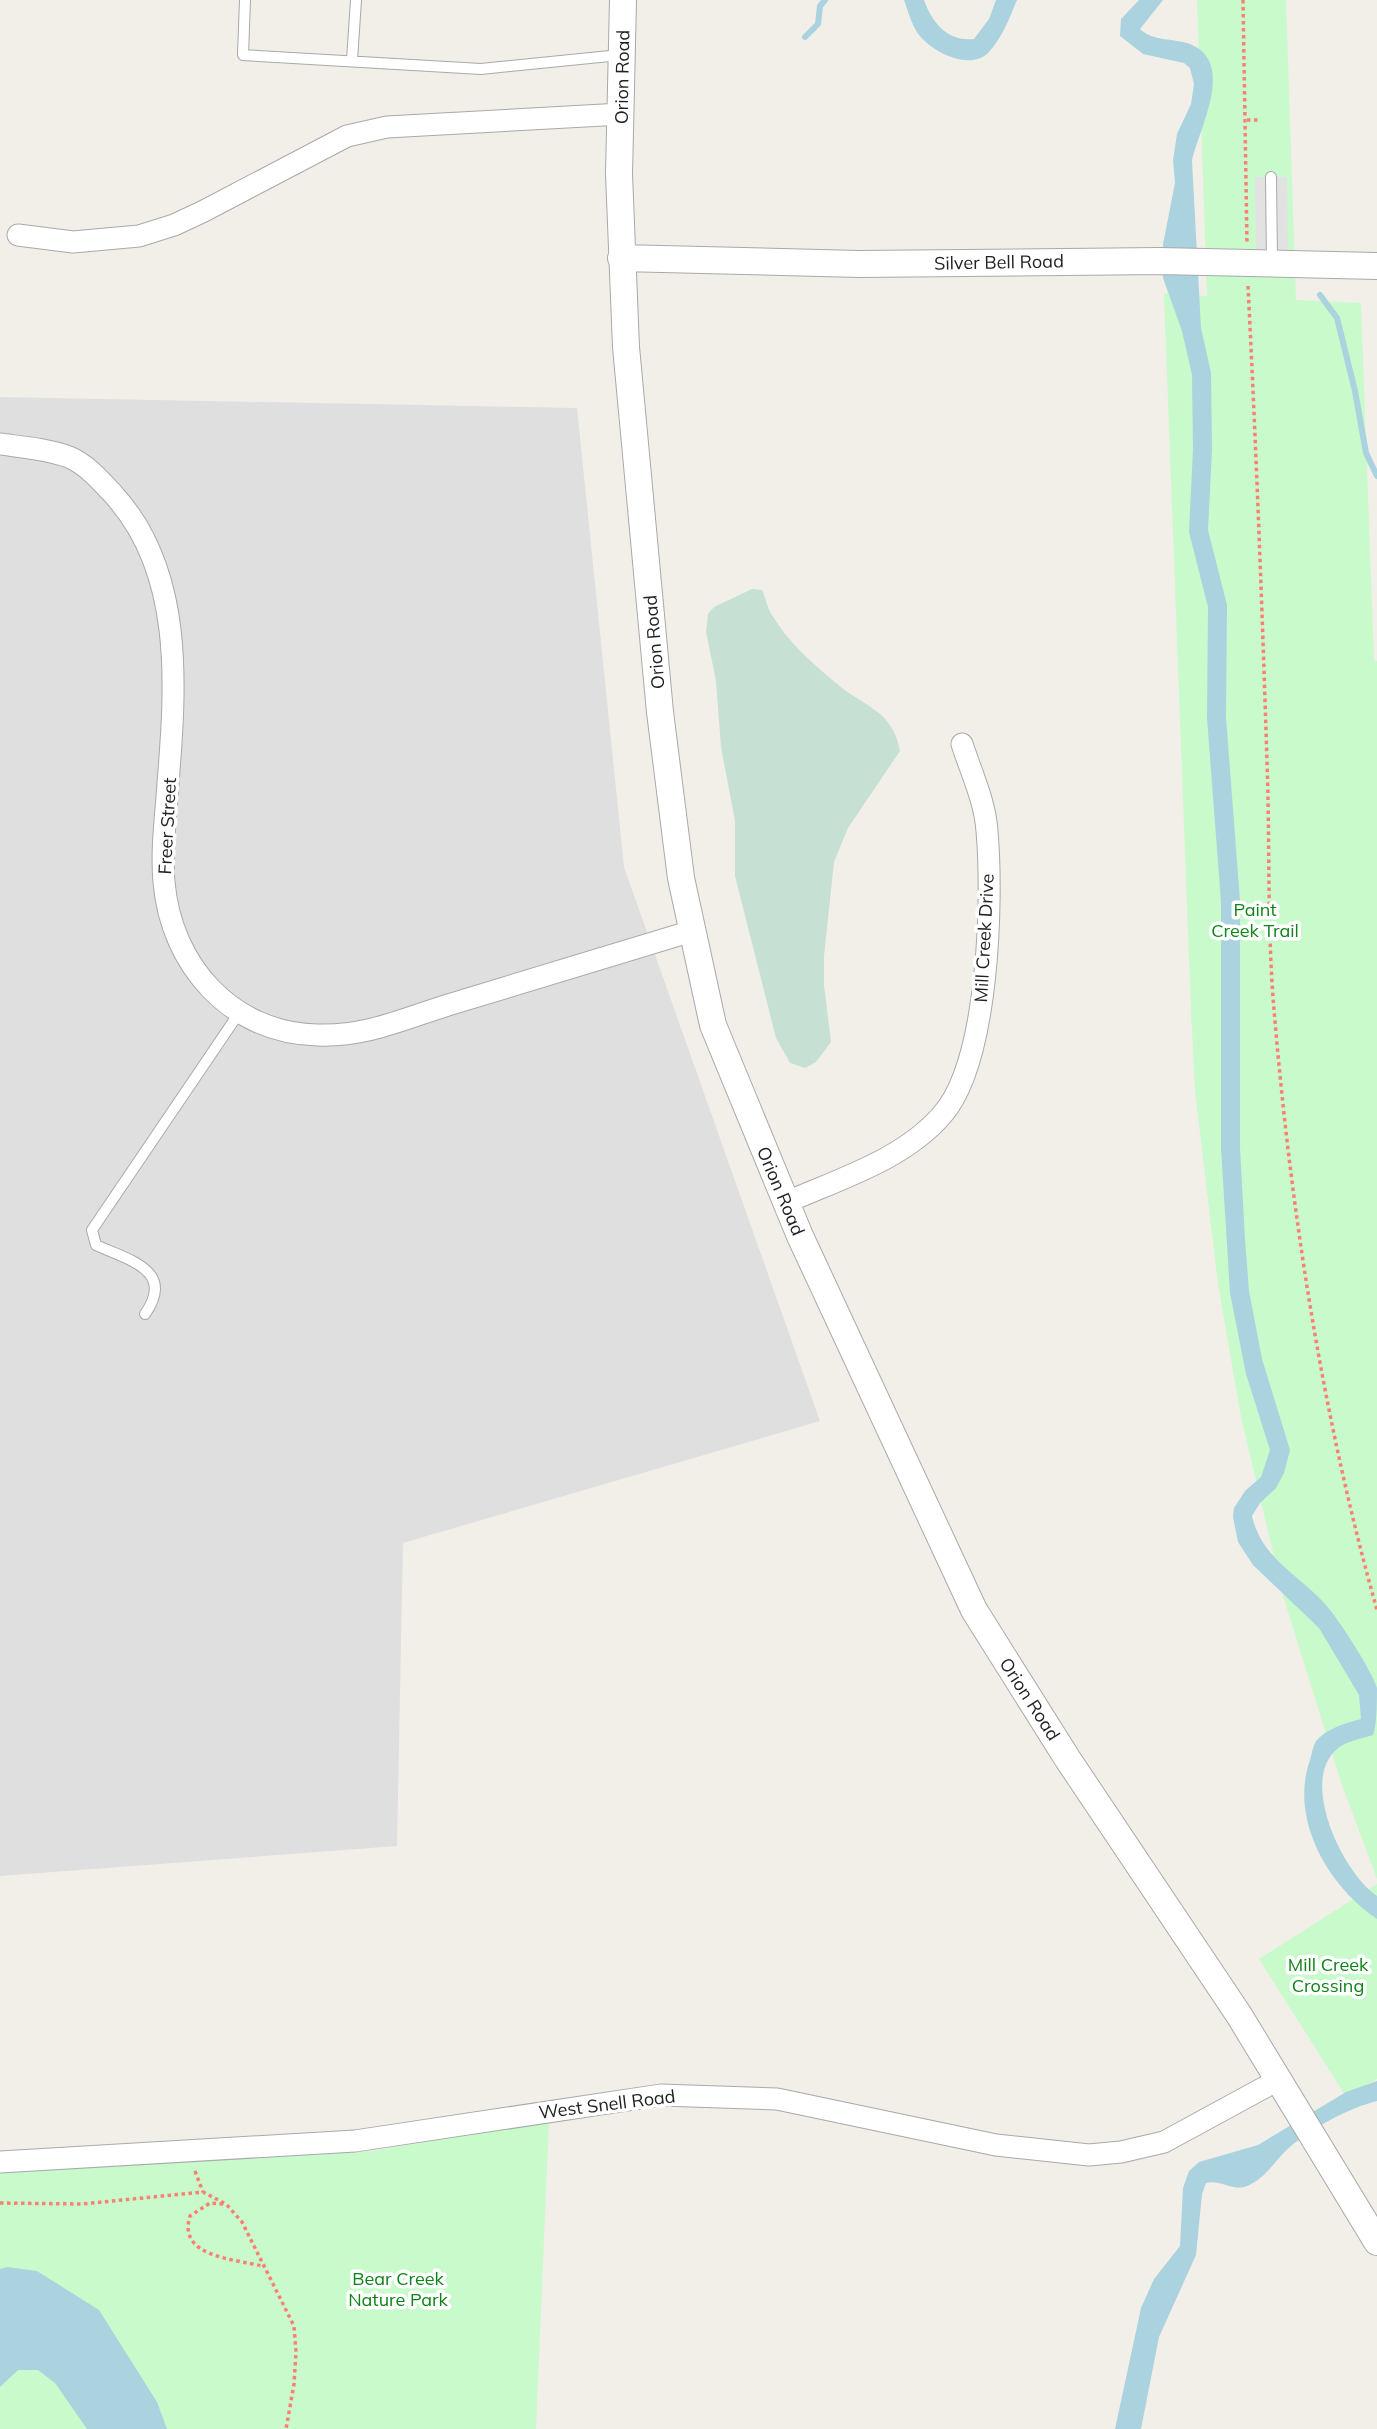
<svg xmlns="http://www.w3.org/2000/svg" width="1377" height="2429" viewBox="0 0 1377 2429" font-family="Mulish,sans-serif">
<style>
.residential{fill:#e0dfdf}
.wetland{fill:#c6e0d4}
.park{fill:#c8facc}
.parking{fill:#e2e2e2}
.water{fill:#aad3df}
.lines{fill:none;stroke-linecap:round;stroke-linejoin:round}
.stream{stroke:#aad3df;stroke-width:6}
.service-casing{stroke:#a9a9a9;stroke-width:12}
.minor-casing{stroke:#a9a9a9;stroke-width:23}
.tertiary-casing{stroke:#a9a9a9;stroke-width:28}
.path{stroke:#fa8072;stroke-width:3.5;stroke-dasharray:3.5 3.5;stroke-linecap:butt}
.service{stroke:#fff;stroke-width:10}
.minor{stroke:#fff;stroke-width:21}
.tertiary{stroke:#fff;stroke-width:26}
.labels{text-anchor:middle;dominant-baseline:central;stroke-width:7;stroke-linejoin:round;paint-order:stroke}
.street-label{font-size:18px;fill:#222;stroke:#fff}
.park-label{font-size:18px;fill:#0c8416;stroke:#fff}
</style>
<rect width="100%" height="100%" fill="#f2efe9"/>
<path class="residential" d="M0 397 577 408 624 867 820 1421 403 1543 397 1846 0 1876Z"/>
<path class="wetland" d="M752 589 762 590C766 598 767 608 772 615 787 641 813 664 836 683 864 707 893 710 900 751L848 828 834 862 824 956V985L831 1042 816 1062 805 1068 790 1063 776 1038 735 876V821L721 747 716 681 706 632 708 614 714 607Z"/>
<path class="park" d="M1197 0H1286L1296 300 1361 303 1374 660 1377 661V1879L1342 1785 1284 1599 1241 1417 1218 1284 1195 1091 1191 1012 1164 295 1166 293 1207 296Z
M1377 1884V2079L1347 2098 1259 1959Z
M549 2121 536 2429H0V2171L371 2151Z"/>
<path class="parking" d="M1255 177H1287L1288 254 1256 253Z"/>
<path class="water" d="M904 0H924C932 23 948 42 974 39L989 19 996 0H1017C1009 19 1002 38 988 53 970 71 932 52 919 35 912 26 908 11 904 0Z
M1139 0H1163L1140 29C1154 42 1174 38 1190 44 1237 63 1198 130 1192 161L1201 328 1211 373 1212 449 1208 530 1227 605 1226 717 1240 901V1148L1245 1239 1249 1291 1262 1359 1290 1450 1284 1473 1276 1488 1260 1503 1252 1516C1262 1559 1298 1574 1326 1605 1339 1620 1371 1669 1377 1688 1377 1699 1377 1725 1373 1735 1360 1739 1344 1741 1334 1752 1301 1786 1344 1874 1377 1896V1919C1328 1886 1289 1819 1310 1760 1312 1754 1313 1744 1317 1740 1328 1728 1346 1723 1361 1719L1359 1695 1319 1628 1253 1565 1238 1542 1233 1517 1234 1508 1245 1491 1261 1477 1270 1450 1246 1374 1230 1293 1221 1148V902L1207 718 1208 607 1189 532 1193 449 1192 375 1182 331 1163 278V244L1175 183 1173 160 1177 134 1191 104 1194 84 1190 68 1184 63 1143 54 1120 36 1121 19Z
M1377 2081V2101C1349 2108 1314 2127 1291 2146 1276 2158 1267 2178 1247 2186 1233 2192 1221 2179 1206 2183L1202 2194 1196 2255 1159 2337 1141 2429H1115L1141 2308 1154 2279 1180 2246 1183 2188 1189 2171 1199 2162 1258 2145 1346 2092Z
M7 2267 37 2271 99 2310 157 2402 167 2429H87L55 2383 38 2370H18L0 2387V2269Z"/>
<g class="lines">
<path class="stream" d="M805 37 818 24 820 6 825 0
M1320 295 1337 318 1355 391 1366 453 1377 476"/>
<defs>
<path id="service" d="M245 0 243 55 481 69 620 55
M352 60 356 0
M1271 177 1272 262
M145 1314C176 1270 128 1260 96 1245L92 1230 239 1013"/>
<path id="minor" d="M18 235 73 242 139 236 174 225 202 212 347 136 387 127 622 114
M0 444C22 447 47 449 69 457 86 464 101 481 113 494 184 571 176 685 168 783 166 815 161 849 164 882 171 965 231 1033 317 1035 370 1037 409 1016 458 1002 536 978 614 954 692 931
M785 1203C839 1179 903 1160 942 1115 989 1062 993 900 987 831 985 801 971 772 962 744
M0 2162 355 2141 661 2095 777 2099 996 2145 1089 2155 1121 2152 1164 2142 1278 2080"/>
<path id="tertiary" d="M623 0 619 174 626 347 660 712 681 878 713 1025 800 1236 974 1610 1067 1758 1239 2015 1377 2242
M621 258 859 264 1160 261 1377 266"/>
</defs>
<use href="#service" class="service-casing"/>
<use href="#minor" class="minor-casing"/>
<use href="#tertiary" class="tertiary-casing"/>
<path class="path" d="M1243 0 1247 243
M1247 120H1260
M1248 286C1256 444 1262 603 1267 762 1270 844 1267 928 1274 1010 1291 1212 1322 1415 1377 1610
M195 2171 203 2192
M0 2203 82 2204 203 2192 226 2204 242 2222 294 2326 296 2352 294 2384 286 2429
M223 2204 210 2203 190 2216C177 2257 234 2259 262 2266"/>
<use href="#service" class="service"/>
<use href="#minor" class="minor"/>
<use href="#tertiary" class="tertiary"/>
</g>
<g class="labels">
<g class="street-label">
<text transform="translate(622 77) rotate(-89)">Orion Road</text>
<text transform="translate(999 262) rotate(-1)">Silver Bell Road</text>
<text transform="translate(654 642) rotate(-95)">Orion Road</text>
<text transform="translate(167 826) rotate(-87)">Freer Street</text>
<text transform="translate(984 938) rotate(-87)">Mill Creek Drive</text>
<text transform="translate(781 1191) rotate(67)">Orion Road</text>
<text transform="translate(1030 1699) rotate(57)">Orion Road</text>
<text transform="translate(607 2104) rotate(-7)">West Snell Road</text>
</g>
<g class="park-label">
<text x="1255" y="909">Paint<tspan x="1255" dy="21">Creek Trail</tspan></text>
<text x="1328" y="1964">Mill Creek<tspan x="1328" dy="21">Crossing</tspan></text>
<text x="398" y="2278">Bear Creek<tspan x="398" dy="21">Nature Park</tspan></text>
</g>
</g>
</svg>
